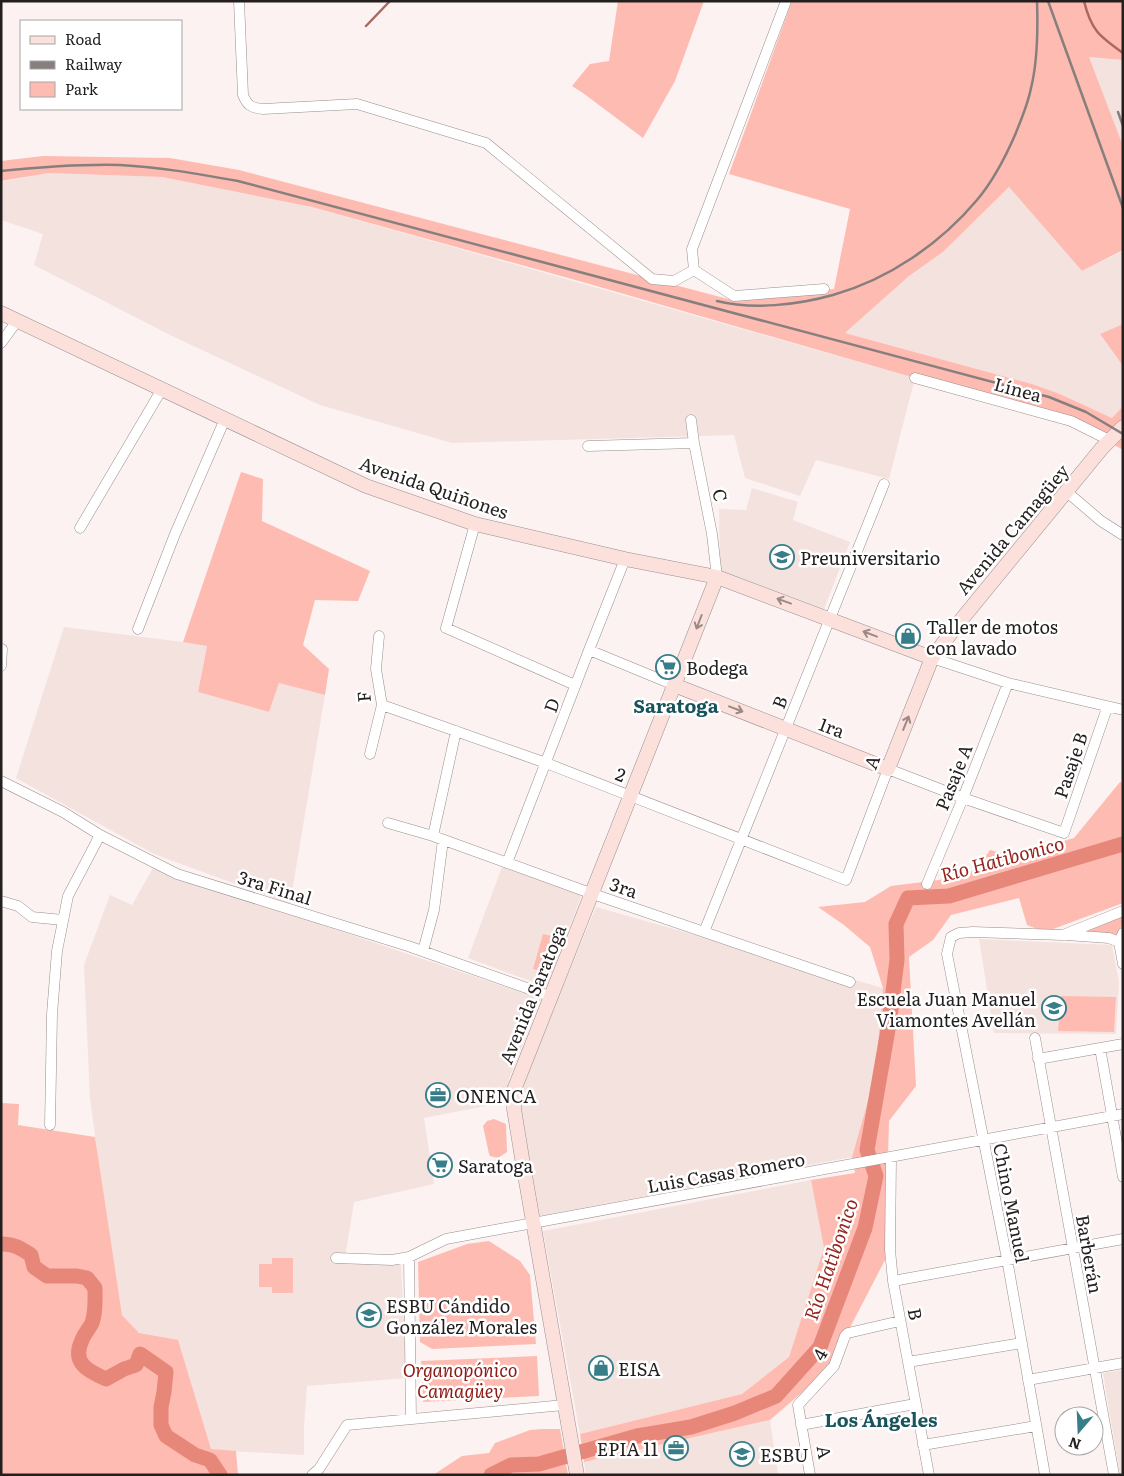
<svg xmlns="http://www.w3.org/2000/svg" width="1124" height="1476" viewBox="0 0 1124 1476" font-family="Literata,serif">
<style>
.built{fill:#f4e2df}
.green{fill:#febbb1}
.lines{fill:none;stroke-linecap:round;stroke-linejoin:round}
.stream{stroke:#ac685f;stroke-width:2.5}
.river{stroke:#e7877a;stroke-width:15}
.street-casing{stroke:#978f8d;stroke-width:11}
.secondary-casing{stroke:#978f8d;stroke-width:15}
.street{stroke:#fff;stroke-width:10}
.secondary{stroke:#fce0dc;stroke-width:14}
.rail{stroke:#867f7e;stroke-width:2.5}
.oneway{stroke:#9a8987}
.labels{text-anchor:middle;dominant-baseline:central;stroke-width:5;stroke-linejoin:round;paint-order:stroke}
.street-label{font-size:18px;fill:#231f1f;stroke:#fff}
.poi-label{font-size:18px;fill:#231f1f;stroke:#fff;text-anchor:start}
.park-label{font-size:18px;font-style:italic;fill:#8c1a15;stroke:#fff}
.neighbourhood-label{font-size:19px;font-weight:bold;fill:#19545c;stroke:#fff}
.water-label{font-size:19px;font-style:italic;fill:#94241d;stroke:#fff}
</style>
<rect width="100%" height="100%" fill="#fcf2f1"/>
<path class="built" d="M1089 57 1123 60V147Z
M49 173 162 177 312 207 915 378 889 479 816 460 800 496 745 478 734 435 452 443 320 405 170 335 34 265 43 234 1 220V182Z
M1009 187 1082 271 1123 251V324L1100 334 1123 366V406L1112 418 1060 394 1032 384 845 333 909 276 943 252Z
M752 488 798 502 793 520 850 542 824 609 720 571 719 509 746 510Z
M64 627 207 645 198 692 269 712 279 683 325 695 290 904 154 854 16 778Z
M502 867 582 894 547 987 468 958Z
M153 868 541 999 509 1079 506 1102 424 1118 434 1184 354 1202 345 1258 392 1260 401 1266 407 1378 307 1386 304 1425V1455L211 1450 178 1341 139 1333 122 1315 102 1188 90 1098 84 965 110 895 132 905Z
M596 907 883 988 875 1076 852 1157 540 1216 520 1108 521 1092 527 1073Z
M979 939 1112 945 1119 982 1116 1034 994 1033Z
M811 1180 824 1248 789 1357 742 1394 580 1434 543 1231Z
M1123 1370V1475H1120L1103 1373Z
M770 1420 778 1475H586L584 1462Z"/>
<path class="green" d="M618 1H704L675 81 643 138 583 93 572 86 590 64 609 61Z
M792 1H1123V60L1089 57 1123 146V250L1082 271 1009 187 943 252 909 276 845 333 1032 384 1060 394 1112 418 1123 406V450L1073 420 915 378 586 283 312 207 162 177 49 173 1 181V161L43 156 170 158 239 170 728 299 834 289 850 209 729 174Z
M1123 324V366L1100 334Z
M241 472 263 479 262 521 370 571 358 601 315 600 303 645 329 669 325 695 279 683 269 712 198 692 207 646 183 642Z
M1120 782 1123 783V903L1045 932 1027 925 1019 898 951 915 933 940 909 957 916 1086 889 1121 885 1260 828 1370 770 1420 584 1462 580 1434 742 1394 789 1357 824 1248 811 1180 855 1173 852 1157 875 1076 883 988 870 947 844 925 818 907 865 902 891 886 939 880 976 870 990 850 1012 856 1074 838Z
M1123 915V924L1116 935 1081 933Z
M543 934 560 938 550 974 533 969Z
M1061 996 1116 997 1114 1032 1058 1031Z
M1 1103 19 1104 18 1125 95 1137 122 1315 139 1333 178 1340 211 1449 236 1451 238 1475H1Z
M494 1119 506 1124 507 1152 498 1158 490 1156 489 1154 483 1126 487 1121Z
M489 1241 520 1261 530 1275 536 1344 432 1349 420 1342 418 1262 467 1244Z
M272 1258H293V1293H272V1287H259V1264H272Z
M537 1356 539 1396 423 1402 421 1361Z
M543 1429H560L568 1475H433L462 1456 489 1453 495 1443 530 1430Z"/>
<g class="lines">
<path class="stream" d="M1084 1C1091 30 1099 36 1123 53
M366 26 390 1"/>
<path class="river" d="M1 1244C13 1243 22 1249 31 1255L34 1267 47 1276H77L87 1278 95 1288C95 1300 96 1312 92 1323 89 1329 84 1334 82 1340 71 1363 88 1371 106 1379L124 1369 136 1365 140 1354 166 1372 164 1392 161 1407V1425L166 1436 195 1455 210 1460 220 1475
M491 1475 511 1465 539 1464 637 1436 691 1427 735 1413 776 1396 820 1347 865 1228 876 1176 867 1150 889 1024 897 960 896 924 908 898 949 896 1123 844"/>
<defs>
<path id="street" d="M239 1 243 95C247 105 251 108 263 109L357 104 486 143 652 279 674 281 694 270 692 249 786 1
M694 270 734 296 824 289
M1 343 17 321
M915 378 1071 421 1109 440
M691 420 694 443 712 534 717 577
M588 446 694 443
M1067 492 1101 521 1123 535
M475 524 446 628 575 685
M80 528 162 389
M138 629 175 534 225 419
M589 650 674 685
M932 658 1008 683 1123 710
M1 666 2 649
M382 705 546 763 846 880 888 769 963 798 1064 833 1107 708
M370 754 382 705 376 669 379 636
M1 781 63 812 100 835 177 874 408 946 552 997
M388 823 433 836 593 894 850 982
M433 836 456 731
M507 863 589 650 625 559
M927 884 963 798 1008 683
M1 901 18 906 32 917 63 920
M704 932 884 484
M1123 933 1119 942 1123 964
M1066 935 1109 938 1119 942
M423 951 434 910 443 840
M1035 1038 1114 1475
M1100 1048 1123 1177
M1038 1059 1123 1044
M50 1125 52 1014 57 951 68 896 100 835
M891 1158 890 1250 893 1281 929 1475
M409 1257 411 1419
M336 1258 392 1260 409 1257 446 1239 1123 1114
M893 1281 1123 1239
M908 1362 1022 1343
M1028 1380 1123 1363
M801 1425 915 1404
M923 1445 1036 1426
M312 1475 319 1469 347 1425 564 1405
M810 1475 798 1405 834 1366 845 1336 848 1333 900 1321
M1045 1475 1007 1259 947 954 951 937 959 933 973 932 1063 935 1123 911"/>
<path id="secondary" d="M1 313 366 486 475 524 625 559 717 577 932 658
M674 685 888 769 932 658 957 625 1102 448 1123 427
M577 1475 522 1158 514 1109V1090L717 577"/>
</defs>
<use href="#street" class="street-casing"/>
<use href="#secondary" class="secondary-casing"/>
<use href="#street" class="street"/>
<use href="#secondary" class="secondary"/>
<path class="rail" d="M1048 1 1123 208
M1118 112 1123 126
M1 171C41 167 81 164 120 165 160 167 199 174 238 181L1049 397 1086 412 1123 434
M717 301C753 310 797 305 833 295 889 279 940 244 977 200 993 181 1005 158 1015 135 1021 120 1028 104 1031 88 1038 60 1038 30 1037 1"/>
</g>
<defs><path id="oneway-shaft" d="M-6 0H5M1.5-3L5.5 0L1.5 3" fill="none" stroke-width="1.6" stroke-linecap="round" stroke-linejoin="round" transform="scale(1.25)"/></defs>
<g class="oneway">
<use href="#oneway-shaft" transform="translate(784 601) rotate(-160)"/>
<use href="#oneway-shaft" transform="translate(699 622) rotate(111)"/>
<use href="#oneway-shaft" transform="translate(870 634) rotate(-159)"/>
<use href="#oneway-shaft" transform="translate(736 709) rotate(21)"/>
<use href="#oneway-shaft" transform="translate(906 723) rotate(-68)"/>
</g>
<defs>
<symbol id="school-ring" viewBox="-11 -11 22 22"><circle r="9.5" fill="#fff" stroke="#387e89" stroke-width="1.5"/><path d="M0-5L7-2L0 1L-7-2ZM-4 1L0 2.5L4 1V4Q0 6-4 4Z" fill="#387e89"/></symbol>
<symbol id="shop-ring" viewBox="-11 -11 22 22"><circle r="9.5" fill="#fff" stroke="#387e89" stroke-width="1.5"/><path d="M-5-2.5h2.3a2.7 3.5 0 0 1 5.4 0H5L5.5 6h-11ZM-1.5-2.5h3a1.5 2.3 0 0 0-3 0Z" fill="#387e89"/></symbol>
<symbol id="supermarket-ring" viewBox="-11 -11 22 22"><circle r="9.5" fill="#fff" stroke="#387e89" stroke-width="1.5"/><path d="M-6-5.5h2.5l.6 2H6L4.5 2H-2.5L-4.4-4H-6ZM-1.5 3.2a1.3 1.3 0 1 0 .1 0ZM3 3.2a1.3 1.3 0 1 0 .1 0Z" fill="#387e89"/></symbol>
<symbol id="office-ring" viewBox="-11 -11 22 22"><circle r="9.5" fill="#fff" stroke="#387e89" stroke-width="1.5"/><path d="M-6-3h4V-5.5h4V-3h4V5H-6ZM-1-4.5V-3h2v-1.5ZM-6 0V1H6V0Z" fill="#387e89"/></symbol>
</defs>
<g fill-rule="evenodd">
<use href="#school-ring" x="768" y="543" width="28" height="28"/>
<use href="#shop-ring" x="894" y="622" width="28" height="28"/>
<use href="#supermarket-ring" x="654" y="653" width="28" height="28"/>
<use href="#school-ring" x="1040" y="994" width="28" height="28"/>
<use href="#office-ring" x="424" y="1081" width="28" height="28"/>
<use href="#supermarket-ring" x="426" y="1151" width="28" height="28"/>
<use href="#school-ring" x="355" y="1301" width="28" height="28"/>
<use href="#shop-ring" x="587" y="1354" width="28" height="28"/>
<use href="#office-ring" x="662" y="1434" width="28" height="28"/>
<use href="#school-ring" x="728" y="1440" width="28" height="28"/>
</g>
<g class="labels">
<g class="street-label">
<text transform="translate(1018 389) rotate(15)">Línea</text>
<text transform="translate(434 487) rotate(19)">Avenida Quiñones</text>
<text transform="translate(721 495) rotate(78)">C</text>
<text transform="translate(1012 529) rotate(-50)">Avenida Camagüey</text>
<text transform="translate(363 697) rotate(-95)">F</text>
<text transform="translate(779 702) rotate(-68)">B</text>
<text transform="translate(551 705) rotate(-70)">D</text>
<text transform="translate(832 727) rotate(21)">1ra</text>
<text transform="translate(871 762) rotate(-69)">A</text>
<text transform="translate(1070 765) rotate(-71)">Pasaje B</text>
<text transform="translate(621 774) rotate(21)">2</text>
<text transform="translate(953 777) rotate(-68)">Pasaje A</text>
<text transform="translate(275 887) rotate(17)">3ra Final</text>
<text transform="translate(624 887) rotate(19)">3ra</text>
<text transform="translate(532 994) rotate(-68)">Avenida Saratoga</text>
<text transform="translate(726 1172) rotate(-10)">Luis Casas Romero</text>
<text transform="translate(1012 1203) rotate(79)">Chino Manuel</text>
<text transform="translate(1090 1254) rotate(80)">Barberán</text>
<text transform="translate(916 1314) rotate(79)">B</text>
<text transform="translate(819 1354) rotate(-61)">4</text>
<text transform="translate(825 1452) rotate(80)">A</text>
</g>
<g class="poi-label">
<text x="800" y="557">Preuniversitario</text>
<text x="926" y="626">Taller de motos<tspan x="926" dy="21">con lavado</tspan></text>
<text x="686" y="667">Bodega</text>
<text x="1036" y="998" text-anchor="end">Escuela Juan Manuel<tspan x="1036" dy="21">Viamontes Avellán</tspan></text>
<text x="456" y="1095">ONENCA</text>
<text x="458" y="1165">Saratoga</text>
<text x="386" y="1305">ESBU Cándido<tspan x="386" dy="21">González Morales</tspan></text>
<text x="618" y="1368">EISA</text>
<text x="658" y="1448" text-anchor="end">EPIA 11</text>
<text x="760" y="1454">ESBU</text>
</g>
<g class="park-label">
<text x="460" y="1369">Organopónico<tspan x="460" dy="21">Camagüey</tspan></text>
</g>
<g class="neighbourhood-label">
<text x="676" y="705">Saratoga</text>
<text x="881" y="1419">Los Ángeles</text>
</g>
<g class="water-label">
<text transform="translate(1002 858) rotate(-15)">Río Hatibonico</text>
<text transform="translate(830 1259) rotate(-71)">Río Hatibonico</text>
</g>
</g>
<rect width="1124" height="1476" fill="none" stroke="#231f1f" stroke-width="5"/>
<rect x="20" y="20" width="162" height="90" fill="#ffffff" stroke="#a7a5a5"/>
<rect x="30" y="36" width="25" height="8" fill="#fce0dc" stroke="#a7a5a5"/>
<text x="65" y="45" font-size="15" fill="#231f1f">Road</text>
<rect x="30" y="61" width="25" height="8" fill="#867f7e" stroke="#a7a5a5"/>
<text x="65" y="70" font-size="15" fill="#231f1f">Railway</text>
<rect x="30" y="82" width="25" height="15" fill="#febbb1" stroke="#a7a5a5"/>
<text x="65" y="95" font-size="15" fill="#231f1f">Park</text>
<g transform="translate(1079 1431) rotate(199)"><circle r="24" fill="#ffffff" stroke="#a7a5a5"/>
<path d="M0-4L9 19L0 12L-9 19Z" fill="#387e89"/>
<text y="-8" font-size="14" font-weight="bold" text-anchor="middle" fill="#231f1f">N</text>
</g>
</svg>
